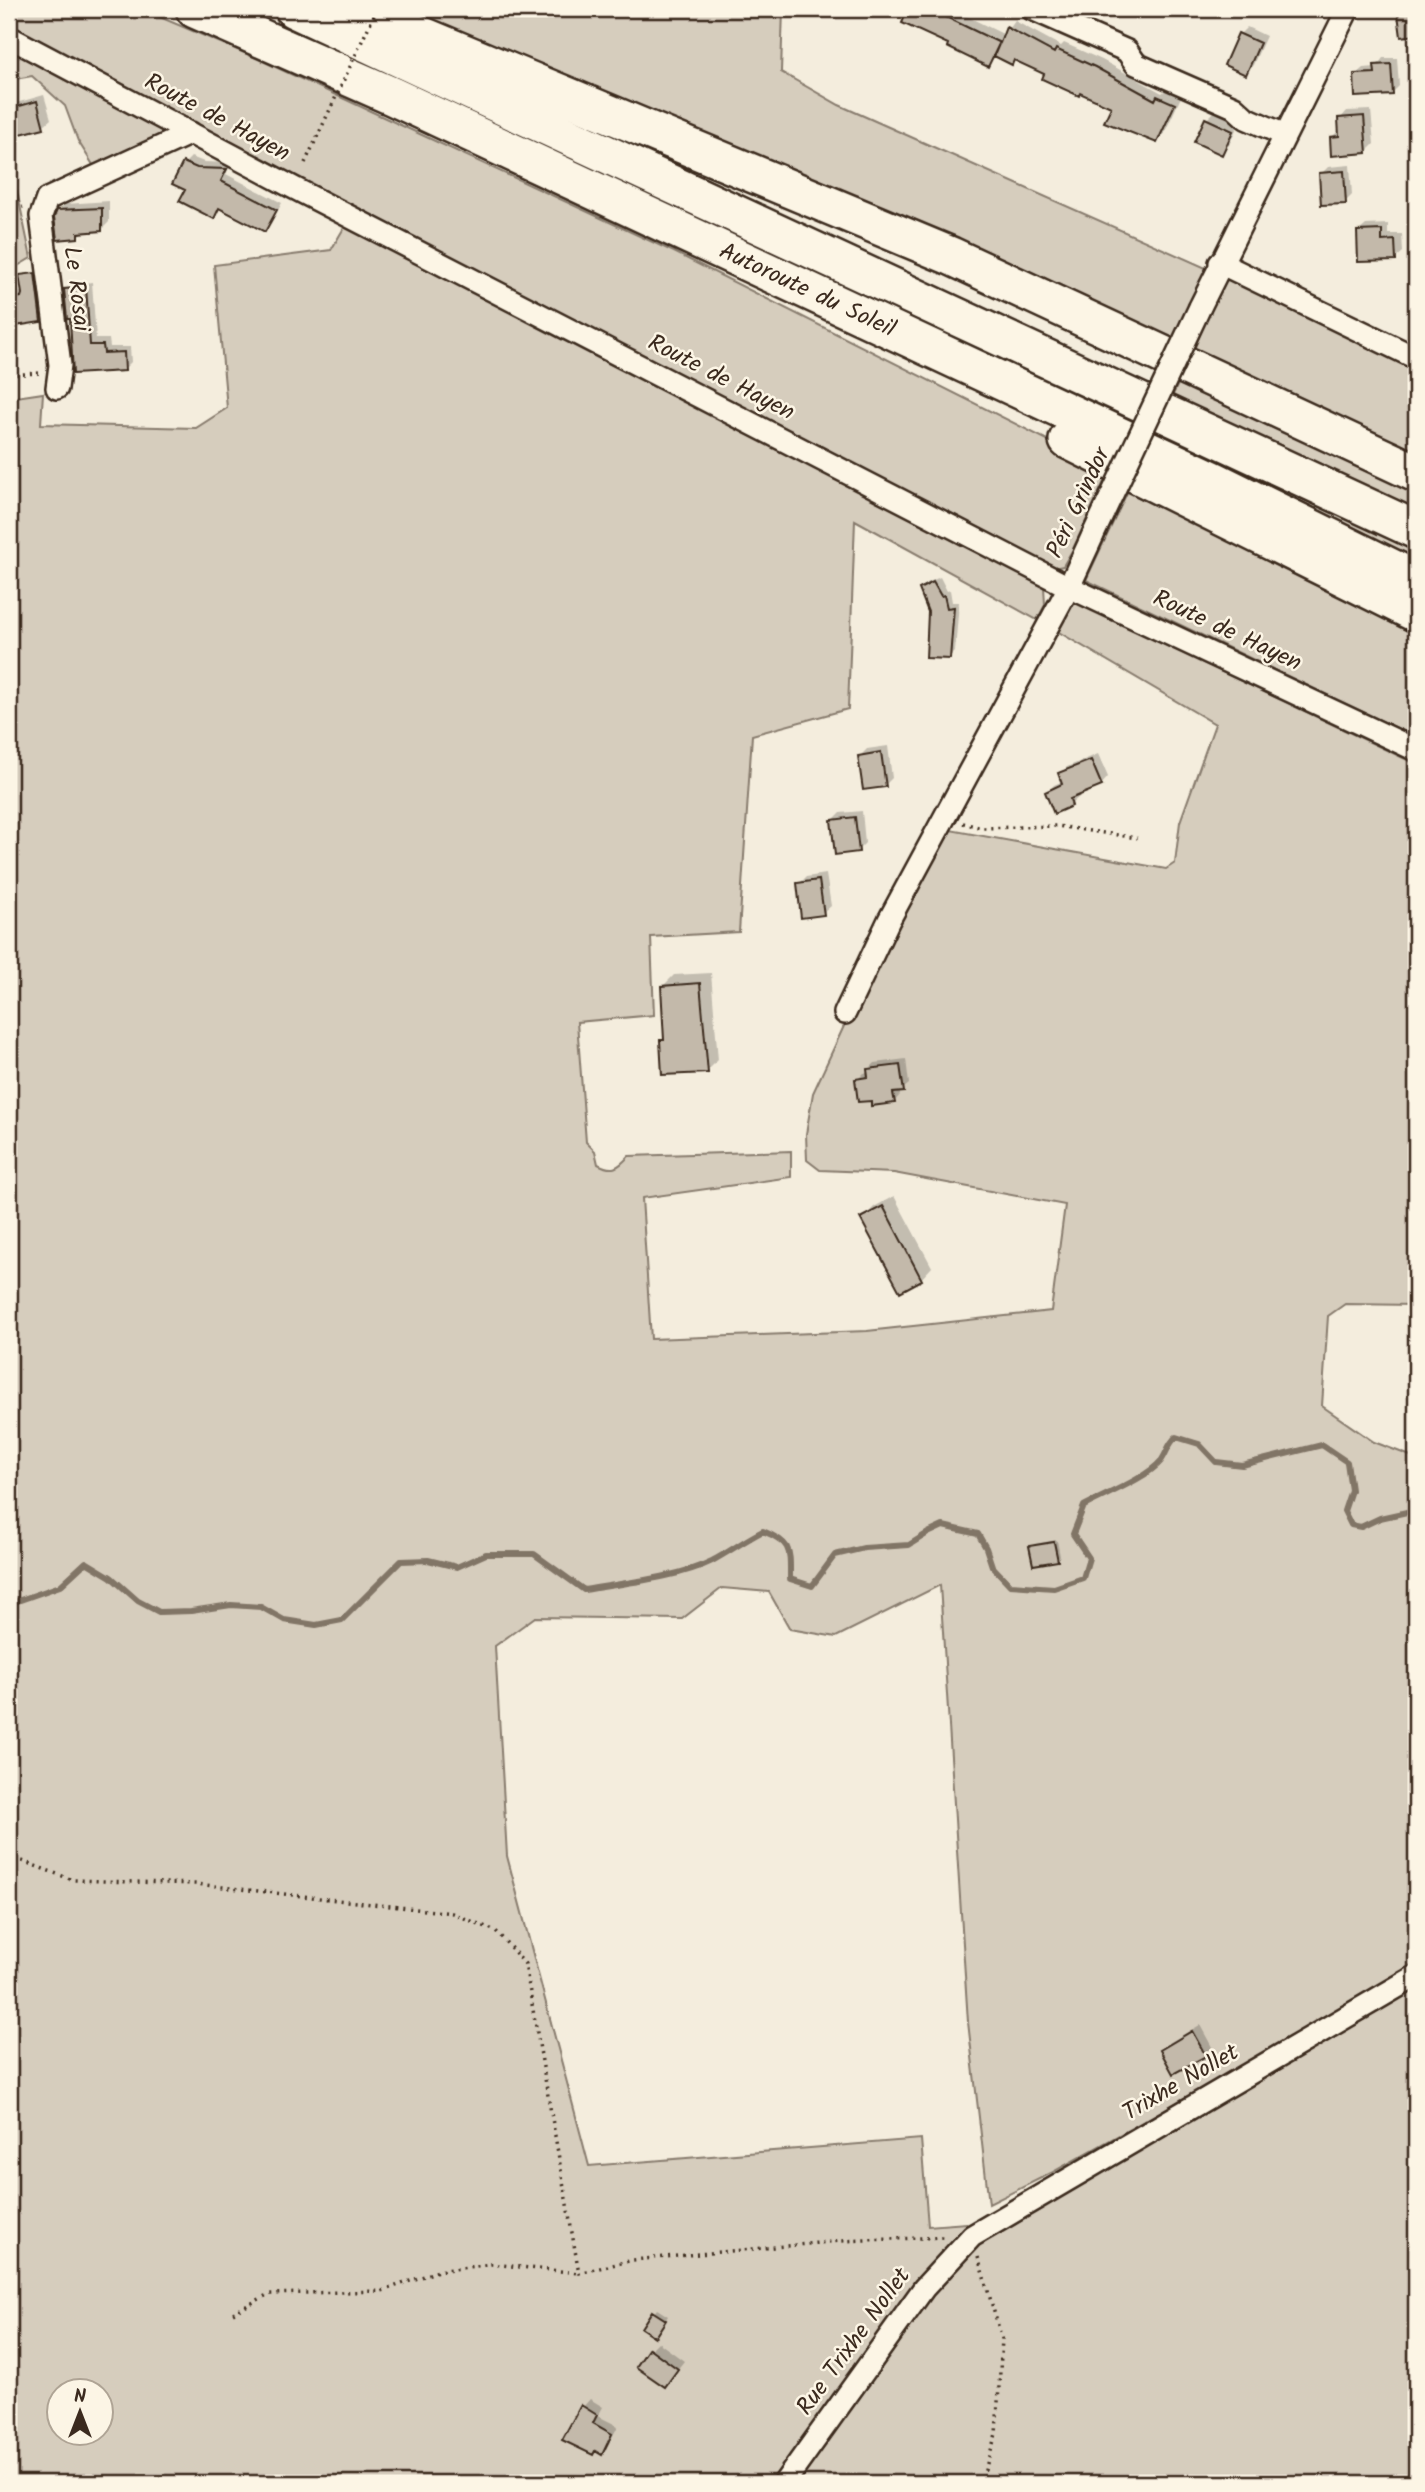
<svg xmlns="http://www.w3.org/2000/svg" width="1425" height="2492" viewBox="0 0 1425 2492" font-family="Kalam,sans-serif">
<style>
.green{fill:#d6cdbd;stroke:#887c6e;stroke-width:2;fill-rule:evenodd}
.shadow{fill:#0003}
.lines{fill:none;stroke-linecap:round;stroke-linejoin:round}
.stream{stroke:#817466;stroke-width:6}
.building{fill:#c3b9aa;stroke:#3b2a1e;stroke-width:2}
.minor-casing{stroke:#3b2a1e;stroke-width:26}
.motorway-casing{stroke:#3b2a1e;stroke-width:42}
.path{stroke:#3b2a1e;stroke-width:3.5;stroke-dasharray:2 5;stroke-linecap:butt}
.minor{stroke:#fcf5e5;stroke-width:21}
.motorway{stroke:#fcf5e5;stroke-width:37}
.minor-bridge-casing{stroke:#3b2a1e;stroke-width:26;stroke-linecap:butt}
.path-bridge{stroke:#3b2a1e;stroke-width:3.5;stroke-dasharray:2 5;stroke-linecap:butt}
.minor-bridge{stroke:#fcf5e5;stroke-width:21}
.labels{text-anchor:middle;dominant-baseline:central;stroke-width:5;stroke-linejoin:round;paint-order:stroke}
.street-label{font-size:24px;fill:#3b2a1e;stroke:#fcf5e5}
</style>
<rect width="100%" height="100%" fill="#f4eddd"/>
<filter id="ink" filterUnits="userSpaceOnUse"><feTurbulence type="fractalNoise" baseFrequency=".0143" numOctaves="2"/><feDisplacementMap in="SourceGraphic" scale="14" xChannelSelector="R" yChannelSelector="G"/><feConvolveMatrix kernelMatrix="1 2 1 2 8 2 1 2 1" color-interpolation-filters="sRGB"/></filter>
<g filter="url(#ink)">
<path class="green" d="M9 9H141L254 57 674 252 1109 471 1073 549 1063 566 1048 569 9 29Z
M395 9H783L781 72 839 105 1206 268 1198 295 1174 346Z
M9 46 166 128V135L95 168 78 141 65 106 32 76 9 80Z
M17 191 31 258 9 271V194Z
M348 221 1025 573 1044 586 1045 605 1037 620 855 520 848 709 752 735 739 932 651 937 654 1015 577 1022 586 1142 595 1151 598 1164C613 1172 618 1168 629 1156L791 1151V1177L642 1198 651 1339 867 1331 1051 1311 1065 1205 894 1173 820 1170 807 1160 806 1134 813 1093 844 1026 945 829 1166 869 1175 863 1180 822 1215 724 1057 631 1062 615 1075 602 1416 764V1305L1345 1304 1328 1316 1322 1406 1374 1442 1416 1458V1969L1051 2173 989 2204 968 2022 940 1585 836 1637 790 1629 769 1592 722 1588 682 1619 535 1617 495 1646 507 1856 589 2166 921 2139 928 2226 966 2223 972 2243 1416 1982V2483H9V398L43 393 41 424 196 428 227 408 214 265 331 250ZM60 2390H102V2432H60Z
M1224 276 1416 369V737L1086 580 1192 354Z"/>
<path class="shadow" d="M910 9H952L1005 35 1015 21 1061 46 1064 43 1102 60 1162 93 1166 90 1181 97 1164 134 1157 141 1113 106 1016 59 1012 62 996 55 988 65 950 44 904 22Z
M1160 9H1184L1176 18 1159 11Z
M1403 9H1416V34L1403 35 1400 15Z
M1247 27 1266 36 1253 65 1246 73 1240 34Z
M1383 58H1397L1399 86 1392 93 1355 75 1363 68 1376 67Z
M44 95 51 119 43 126 9 135V105Z
M1371 110 1374 144 1367 151 1332 137 1339 130 1340 119 1347 111Z
M1214 112 1239 123 1229 145 1222 152 1207 119Z
M191 157 204 162 231 163 226 174 282 203 271 223 265 230 221 207 213 217 187 190 185 163Z
M1350 165 1352 195 1345 202 1321 174 1328 167Z
M109 201V222L102 229 83 231 77 237 58 211 66 204Z
M1388 224V234H1402L1403 252 1395 259 1358 232 1366 225Z
M92 282 96 339H109L110 347H130L131 362 124 369 75 372 71 317 66 291 72 285Z
M45 288 48 313 40 320 9 325V294Z
M940 577 947 591 950 590 952 602H959L955 651 949 657 921 590 927 583Z
M888 746 892 778 885 785 860 756 867 749Z
M1098 754 1108 777 1101 785 1077 794 1079 797 1071 804 1047 792 1054 785 1063 781 1060 774 1067 767Z
M862 811 865 843 858 850 833 820 840 813Z
M826 874 831 906 823 913 799 884 806 877Z
M711 973 718 1060 707 1071 662 1041 665 1037 663 986 674 975Z
M906 1059 909 1084 900 1091V1095L894 1102 872 1099 857 1080 864 1073 869 1072V1069L875 1063Z
M894 1196 932 1267 921 1279 863 1218 874 1207Z
M1057 1540 1060 1556 1057 1559 1031 1547 1034 1544Z
M1200 2025 1212 2047 1205 2054 1162 2051 1169 2043Z
M657 2309 668 2316 658 2332 643 2328Z
M658 2342 684 2361 665 2385 650 2350Z
M590 2399 603 2407 598 2416 618 2426 608 2445 601 2453 583 2407Z"/>
<g class="lines">
<path class="stream" d="M9 1604 60 1586 86 1562 111 1577 138 1601 159 1612 191 1611 231 1605 261 1607 284 1620 316 1625 342 1620 401 1561 428 1560 457 1567 486 1554H534L584 1590C622 1583 678 1578 712 1561 729 1552 745 1540 763 1531 792 1543 790 1549 790 1579L812 1586 835 1555 864 1548 909 1545 928 1533 943 1526 978 1534 986 1548 992 1566 1010 1585 1054 1588 1083 1578 1089 1558 1073 1534 1084 1506C1104 1495 1147 1478 1161 1461 1167 1453 1168 1444 1176 1437L1199 1444 1216 1462 1242 1465 1322 1445 1347 1462 1351 1490 1344 1511 1351 1525 1361 1527 1380 1518 1416 1510"/>
</g>
<path class="building" d="M908 9H950L946 17 1000 43 1006 27 1054 53 1056 49 1095 67 1155 100 1157 96 1175 104 1157 143 1104 122 1111 107 1080 93 1079 96 1042 79 1044 74 1014 60 1012 65 994 56 999 44 988 67 947 47 948 44 902 23Z
M1416 11V35L1401 37 1398 14Z
M1238 33 1260 43 1246 75 1224 65Z
M1391 64 1393 95 1355 97 1354 74 1375 73 1374 65Z
M37 101 44 128 9 137V109Z
M1364 116 1367 153 1331 156 1330 137 1339 136 1338 118Z
M1205 118 1233 131 1222 155 1194 142Z
M183 162 197 168 227 169 221 181 277 210 265 232 219 208 214 219 179 201 185 190 172 184Z
M1344 171 1346 204 1321 205 1319 173Z
M102 208V231L78 233V238L57 240 54 217 57 210Z
M1382 230V241L1395 240 1396 261 1358 262 1357 231Z
M35 273 41 322 9 327V299L21 297 22 294 19 275Z
M86 287 90 345H103L104 353 124 352 125 371 73 374 70 319H67L64 289Z
M933 582 941 596 944 595 947 608 954 607 950 659 926 658 928 612 919 589Z
M881 752 886 787 863 790 858 756Z
M1091 760 1102 786 1070 799 1072 806 1054 814 1045 792 1062 784 1058 773Z
M855 817 859 852 835 855 831 820Z
M819 880 824 915 801 918 797 883Z
M700 983 708 1073 662 1075 660 1040H664L661 986Z
M900 1065 904 1092 893 1093 895 1103 871 1106V1101L858 1102 855 1079 868 1077 867 1069Z
M883 1206 922 1280 900 1292 860 1218Z
M1054 1542 1058 1561 1033 1565 1029 1546Z
M1192 2031 1206 2056 1173 2074 1160 2050Z
M652 2311 666 2320 655 2337 641 2328Z
M649 2348 678 2369 665 2387 636 2367Z
M581 2405 597 2415 593 2423 612 2434 602 2455 595 2451 593 2455 562 2440Z"/>
<g class="lines">
<defs>
<path id="minor" d="M1032 9 1127 51 1136 64 1234 107 1246 118 1285 135
M9 37 294 188 1069 587 1416 750
M1220 263 1416 358
M1200 307 1348 9
M57 388 60 365 41 216 47 199 191 133
M845 1013 889 920 1069 587 1093 535
M784 2483 924 2288 972 2236 1416 1976"/>
<g id="motorway">
<path id="s1" d="M195 9 392 96 1215 481 1416 580"/>
<path d="M294 9 1416 530"/>
<path d="M358 9 951 256 1416 473"/>
<path d="M1068 440 1416 613"/>
</g>
</defs>
<use href="#minor" class="minor-casing"/>
<use href="#motorway" class="motorway-casing"/>
<path class="path" d="M9 212 23 207
M9 375 39 373
M963 823 982 828 1057 826 1137 838
M9 1856 73 1880 196 1884 452 1913 496 1931 525 1964 579 2273 633 2260 840 2241 945 2237
M978 2257 1002 2339 996 2434 981 2483
M233 2313 269 2294 382 2291 438 2271 491 2264 579 2273"/>
<use href="#minor" class="minor"/>
<use href="#motorway" class="motorway"/>
<defs>
<path id="minor-bridge" d="M1093 535 1200 307"/>
</defs>
<use href="#minor-bridge" class="minor-bridge-casing"/>
<path class="path-bridge" d="M305 163 377 9"/>
<use href="#minor-bridge" class="minor-bridge"/>
</g>
</g>
<g class="labels">
<g class="street-label">
<text transform="translate(217 118) rotate(28)">Route de Hayen</text>
<text transform="translate(76 289) rotate(83)">Le Rosai</text>
<text stroke="none"><textPath href="#s1" startOffset="674">Autoroute du Soleil</textPath></text>
<text transform="translate(721 378) rotate(27)">Route de Hayen</text>
<text transform="translate(1079 503) rotate(-65)">Péri Grindor</text>
<text transform="translate(1227 631) rotate(25)">Route de Hayen</text>
<text transform="translate(1181 2083) rotate(-30)">Trixhe Nollet</text>
<text transform="translate(854 2342) rotate(-54)">Rue Trixhe Nollet</text>
</g>
</g>
<rect width="1425" height="2492" fill="none" stroke="#fcf5e5" stroke-width="35"/>
<rect x="18" y="18" width="1390" height="2457" fill="none" stroke="#3b2a1e" stroke-width="2.5" filter="url(#ink)"/>
<g transform="translate(80 2412)"><circle r="33" fill="#fcf5e5" stroke="#afa495" stroke-width="2"/>
<path d="M0-5L12 26L0 18L-12 26Z" fill="#3b2a1e"/>
<text y="-10" font-size="19" font-weight="bold" text-anchor="middle" fill="#3b2a1e">N</text>
</g>
</svg>
